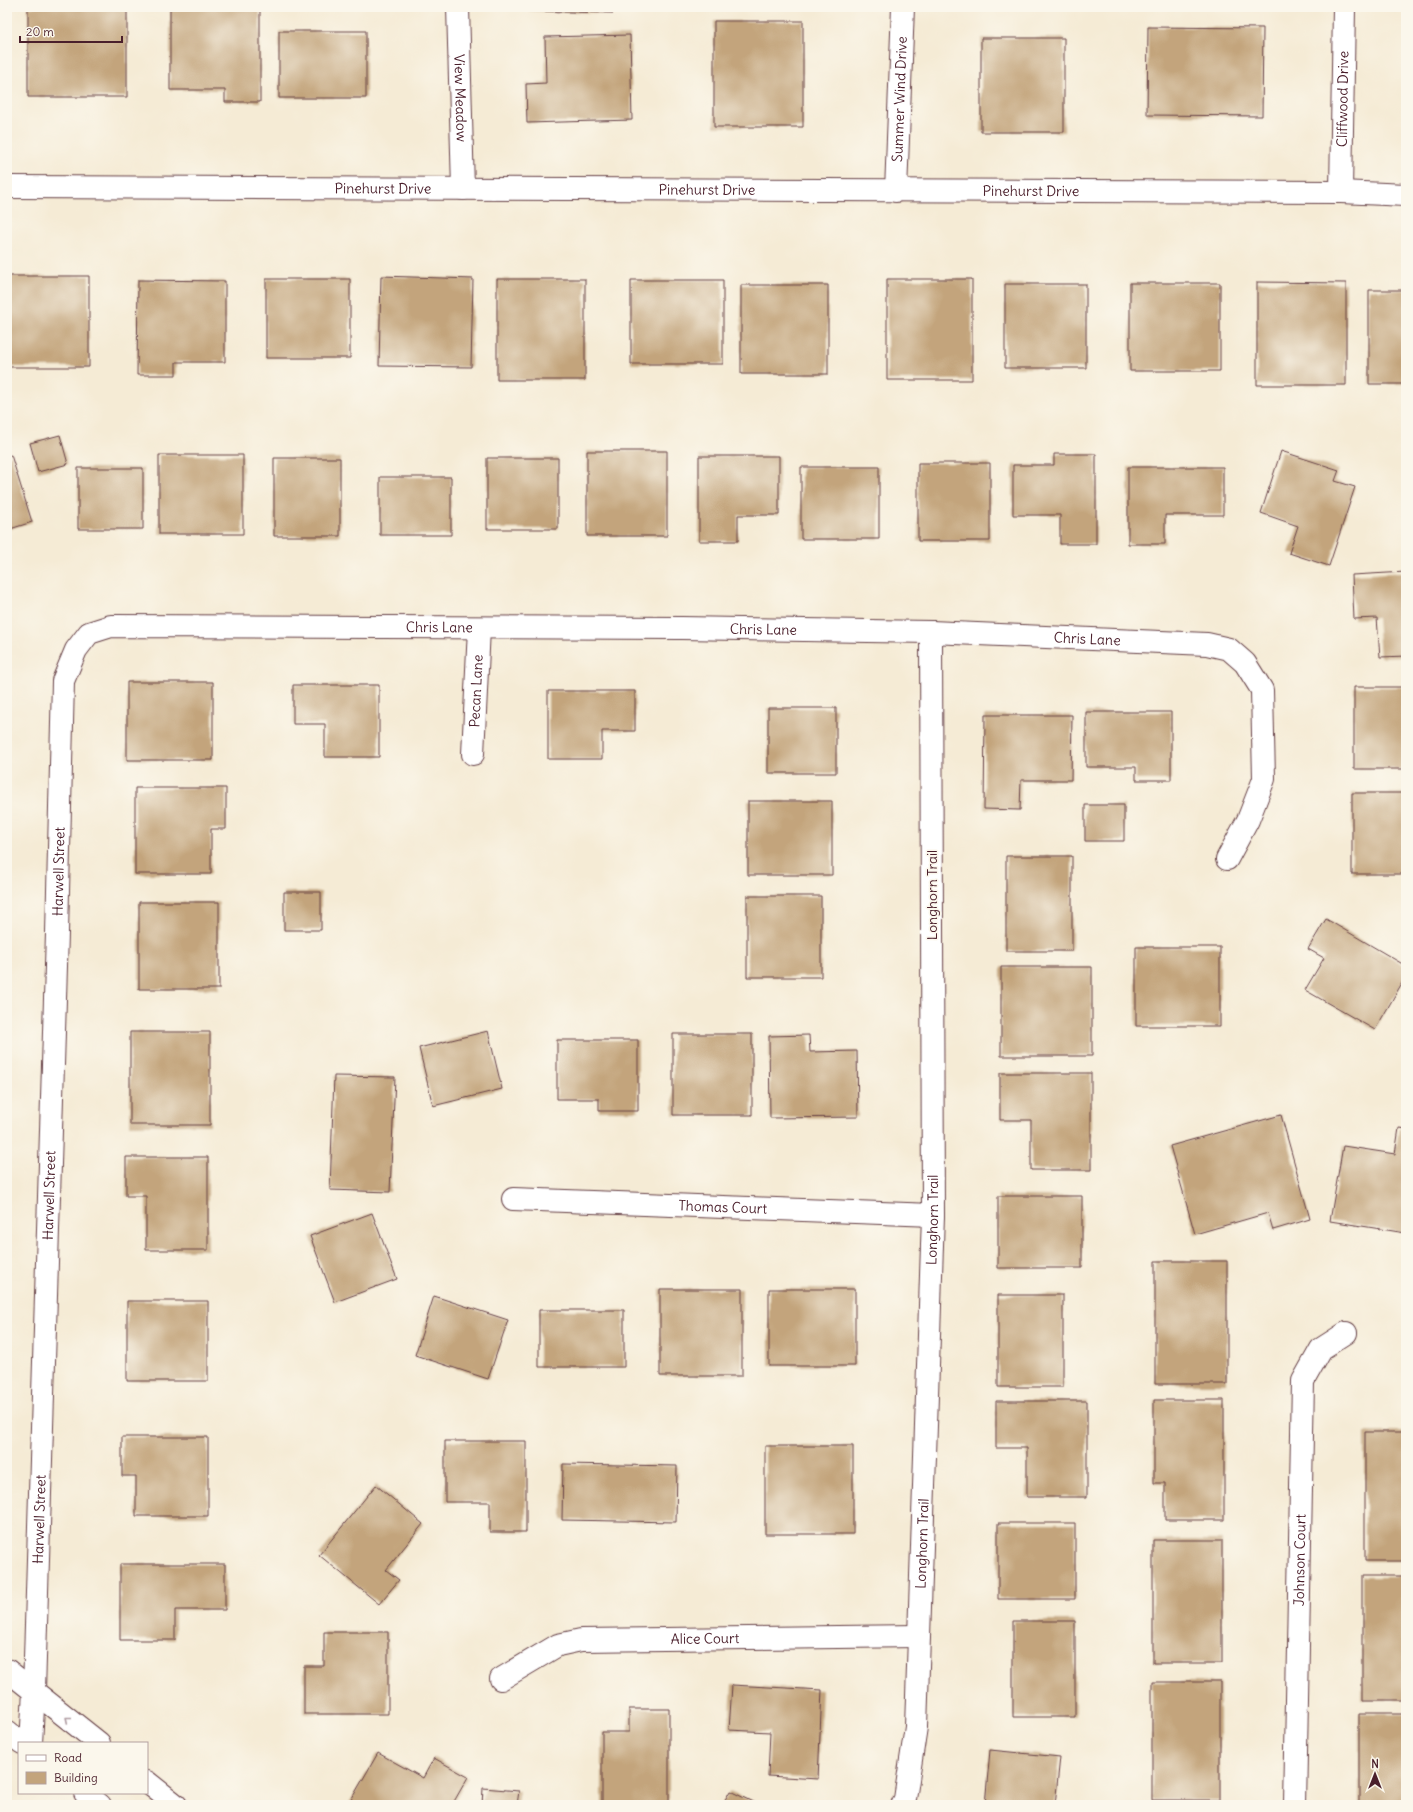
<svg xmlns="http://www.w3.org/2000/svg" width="1413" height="1812" viewBox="0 0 1413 1812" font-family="Delius,sans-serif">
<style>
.building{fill:#c3a47c}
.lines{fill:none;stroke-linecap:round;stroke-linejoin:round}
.street-casing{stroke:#643e44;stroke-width:24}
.secondary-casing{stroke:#643e44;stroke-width:24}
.street{stroke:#fff;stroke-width:22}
.secondary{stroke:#fff;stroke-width:22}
.oneway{stroke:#ae9aa0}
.labels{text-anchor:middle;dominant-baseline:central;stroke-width:3;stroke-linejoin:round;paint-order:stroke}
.street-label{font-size:14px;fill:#4a1f2b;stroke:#fbf7ec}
</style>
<rect width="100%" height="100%" fill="#fbf7ec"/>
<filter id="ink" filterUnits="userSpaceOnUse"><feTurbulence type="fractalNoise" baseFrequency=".025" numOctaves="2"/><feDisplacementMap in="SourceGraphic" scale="8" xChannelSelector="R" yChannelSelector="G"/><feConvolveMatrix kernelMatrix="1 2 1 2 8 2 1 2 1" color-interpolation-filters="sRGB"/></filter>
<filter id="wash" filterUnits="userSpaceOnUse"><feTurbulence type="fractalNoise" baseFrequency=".012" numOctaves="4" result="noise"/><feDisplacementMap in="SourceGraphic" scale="16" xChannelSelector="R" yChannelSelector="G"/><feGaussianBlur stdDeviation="0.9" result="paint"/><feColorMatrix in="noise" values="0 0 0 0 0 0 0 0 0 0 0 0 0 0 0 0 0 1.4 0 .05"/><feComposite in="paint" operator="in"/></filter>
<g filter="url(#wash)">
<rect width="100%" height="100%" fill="#f5ebd5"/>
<g id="blocks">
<path class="building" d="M28 7H127V97H28Z
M170 7H260V102H225V90H170Z
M529 7H613V13L529 11Z
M714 21H803V127H714Z
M1148 27 1263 28 1262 116 1147 115Z
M279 31H366V98H279Z
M630 35 632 120 527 123 526 84 546 83 545 37Z
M981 38H1064V132H981Z
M7 276H89V367H7Z
M381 276 473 279 471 367 379 366Z
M266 279H350V358H266Z
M497 279H585V380H497Z
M887 279H972V380H887Z
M138 280 225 281V362H176V375H137Z
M631 280H723V364H631Z
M1257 282 1346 283V385H1257Z
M1130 283H1220V371H1130Z
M1005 284H1086V368H1005Z
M741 285H828V374H741Z
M1369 290H1406V384H1369Z
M60 435 68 464 38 472 30 443Z
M587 451H667V536H587Z
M1281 451 1339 470 1335 481 1355 487 1329 566 1289 553 1298 526 1261 513Z
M1054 454H1096V544H1060V515H1013V465H1054Z
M11 455 32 522 7 530V456Z
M159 455H243V534H159Z
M699 456H779V515H738V541H699Z
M274 458H340V536H274Z
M487 458H558V529H487Z
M918 463H990V541H918Z
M801 467H879V539H801Z
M1128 467H1223V515H1165V544H1128Z
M78 468H143V529H78Z
M380 477H451V535H380Z
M1406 572V656L1380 657 1377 618 1354 619 1352 575Z
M127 682H213V760H127Z
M293 685H379V757H325V724H293Z
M1354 687H1406V769H1354Z
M548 691H635V731H602V759H548Z
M768 708H836V773H768Z
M1086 712H1171V780H1136V767H1086Z
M985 715H1072L1071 780H1021L1020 810 984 809Z
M135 788H226V829H211V874H135Z
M1352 793H1406V874H1352Z
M748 801H832V875H748Z
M1085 805H1124V841H1085Z
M1006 856H1072V951H1006Z
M284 892H321V930H284Z
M747 896H821V977H747Z
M139 902H219V989H139Z
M1326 919 1406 966V976L1375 1030 1305 990 1324 958 1308 949Z
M1136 947H1220V1026H1136Z
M1001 967H1092V1056H1001Z
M488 1031 502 1089 433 1106 419 1048Z
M130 1032H210V1125H130Z
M673 1034H752V1115H673Z
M809 1035 810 1052 857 1051 858 1117 770 1118 769 1036Z
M557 1040H638V1111H599V1099H557Z
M1000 1073H1091V1170H1031V1120H1000Z
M334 1076 395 1077 390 1192 330 1190Z
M1281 1115 1310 1219 1273 1230 1268 1213 1195 1234 1170 1146Z
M1399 1128 1406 1129V1233L1330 1221 1343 1146 1395 1154Z
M126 1157H208V1250H146V1196H126Z
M998 1196H1082V1268H998Z
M372 1213 397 1279 335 1302 310 1236Z
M1155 1261H1227V1384H1155Z
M660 1289H742V1376H660Z
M769 1289H855V1366H769Z
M998 1295H1063V1387H998Z
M434 1296 508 1320 488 1379 415 1355Z
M127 1301H208V1381H127Z
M539 1310H624V1367H539Z
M1154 1400H1224V1520H1165V1483H1154Z
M996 1401H1087V1497H1027V1448H996Z
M1365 1432H1406V1561H1365Z
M122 1437H208V1516H136V1476H122Z
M445 1441H526V1532H490V1502H445Z
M765 1446H853V1534H765Z
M563 1464 677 1466 676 1522 562 1520Z
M376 1485 423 1524 386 1570 399 1580 379 1604 319 1555Z
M998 1523H1075V1599H998Z
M1153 1540H1222V1663H1153Z
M120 1564H225V1610H175V1640H120Z
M1362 1576H1406V1700H1362Z
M1013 1621H1075V1717H1013Z
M324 1632H388V1714H304V1666H324Z
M1152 1682H1220V1800H1152Z
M732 1685 822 1690 818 1779 768 1776 770 1732 729 1730Z
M629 1709H669V1804H602V1732H629Z
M1359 1714H1406V1805H1359Z
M990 1750 1060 1757 1055 1805H985Z
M378 1753 423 1778 434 1758 468 1777 452 1805H348Z
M483 1788 519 1791 517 1805H482Z
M730 1791 759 1805H722Z"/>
</g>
</g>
<g filter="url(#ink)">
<use href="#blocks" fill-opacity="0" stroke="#643e44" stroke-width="1"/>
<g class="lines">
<defs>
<g id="street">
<path id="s1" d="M458 7 463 189"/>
<path id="s2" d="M7 187 1341 192 1406 195"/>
<path id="s3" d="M896 191 903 7"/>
<path id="s4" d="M1341 192 1344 7"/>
<path id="s5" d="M473 754 479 628"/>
<path id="s6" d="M513 1199 933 1215"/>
<path id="s7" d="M501 1679 558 1645 581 1640 919 1636"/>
<path id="s8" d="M31 1743 34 1691 57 933 63 681 76 650 89 633 111 626 682 628 931 632 1207 644 1229 649 1245 663 1262 690 1264 779 1248 820 1227 859"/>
<path id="s9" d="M902 1805 905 1799 916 1727 933 1215 931 632"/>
<path id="s10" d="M1295 1805 1303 1381 1321 1349 1346 1333"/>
</g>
<path id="secondary" d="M7 1670 99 1743
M7 1731 22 1743
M147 1782 176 1805
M85 1793 100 1805"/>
</defs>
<use href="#street" class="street-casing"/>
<use href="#secondary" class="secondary-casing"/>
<use href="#street" class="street"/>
<use href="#secondary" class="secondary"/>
</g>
<defs><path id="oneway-chevron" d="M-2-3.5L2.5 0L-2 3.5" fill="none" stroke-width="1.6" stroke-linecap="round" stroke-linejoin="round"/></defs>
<use class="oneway" href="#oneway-chevron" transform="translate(68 1719) rotate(-141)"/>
</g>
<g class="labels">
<g class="street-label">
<text stroke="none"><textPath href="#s1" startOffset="91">View Meadow</textPath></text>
<text stroke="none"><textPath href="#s3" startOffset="92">Summer Wind Drive</textPath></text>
<text stroke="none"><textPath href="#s4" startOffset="93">Cliffwood Drive</textPath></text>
<text stroke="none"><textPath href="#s2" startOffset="376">Pinehurst Drive</textPath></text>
<text stroke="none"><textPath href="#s2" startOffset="700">Pinehurst Drive</textPath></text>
<text stroke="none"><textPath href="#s2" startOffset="1024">Pinehurst Drive</textPath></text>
<text stroke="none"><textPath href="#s8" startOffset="1469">Chris Lane</textPath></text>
<text stroke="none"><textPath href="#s8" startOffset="1793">Chris Lane</textPath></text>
<text stroke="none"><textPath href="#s8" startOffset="2117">Chris Lane</textPath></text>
<text stroke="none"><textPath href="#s5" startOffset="63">Pecan Lane</textPath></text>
<text stroke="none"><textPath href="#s8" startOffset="872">Harwell Street</textPath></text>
<text transform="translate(932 895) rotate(-90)">Longhorn Trail</text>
<text stroke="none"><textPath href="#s8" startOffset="548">Harwell Street</textPath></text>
<text stroke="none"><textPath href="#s6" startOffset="210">Thomas Court</textPath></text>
<text stroke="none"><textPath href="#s9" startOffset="587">Longhorn Trail</textPath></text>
<text stroke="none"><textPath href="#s8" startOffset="224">Harwell Street</textPath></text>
<text stroke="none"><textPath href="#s9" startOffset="263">Longhorn Trail</textPath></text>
<text stroke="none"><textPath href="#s10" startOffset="245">Johnson Court</textPath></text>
<text stroke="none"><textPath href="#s7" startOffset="214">Alice Court</textPath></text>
</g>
</g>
<rect width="1413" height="1812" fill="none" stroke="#fbf7ec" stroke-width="24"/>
<rect x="18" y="1742" width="130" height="52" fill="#fbf7ec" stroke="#b4a19f"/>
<rect x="26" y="1755" width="20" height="6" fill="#ffffff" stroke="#b4a19f"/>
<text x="54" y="1762" font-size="12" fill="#4a1f2b">Road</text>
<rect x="26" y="1772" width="20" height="12" fill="#c3a47c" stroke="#b4a19f"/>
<text x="54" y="1782" font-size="12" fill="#4a1f2b">Building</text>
<g transform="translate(1375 1774)" stroke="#fbf7ec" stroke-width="3" paint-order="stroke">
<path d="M0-3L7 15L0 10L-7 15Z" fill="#4a1f2b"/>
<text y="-6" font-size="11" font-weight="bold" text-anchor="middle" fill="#4a1f2b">N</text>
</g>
<path d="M20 36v6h102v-6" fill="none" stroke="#4a1f2b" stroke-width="2"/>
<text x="26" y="36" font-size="12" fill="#4a1f2b" stroke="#fbf7ec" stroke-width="3" paint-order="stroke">20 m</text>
</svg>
